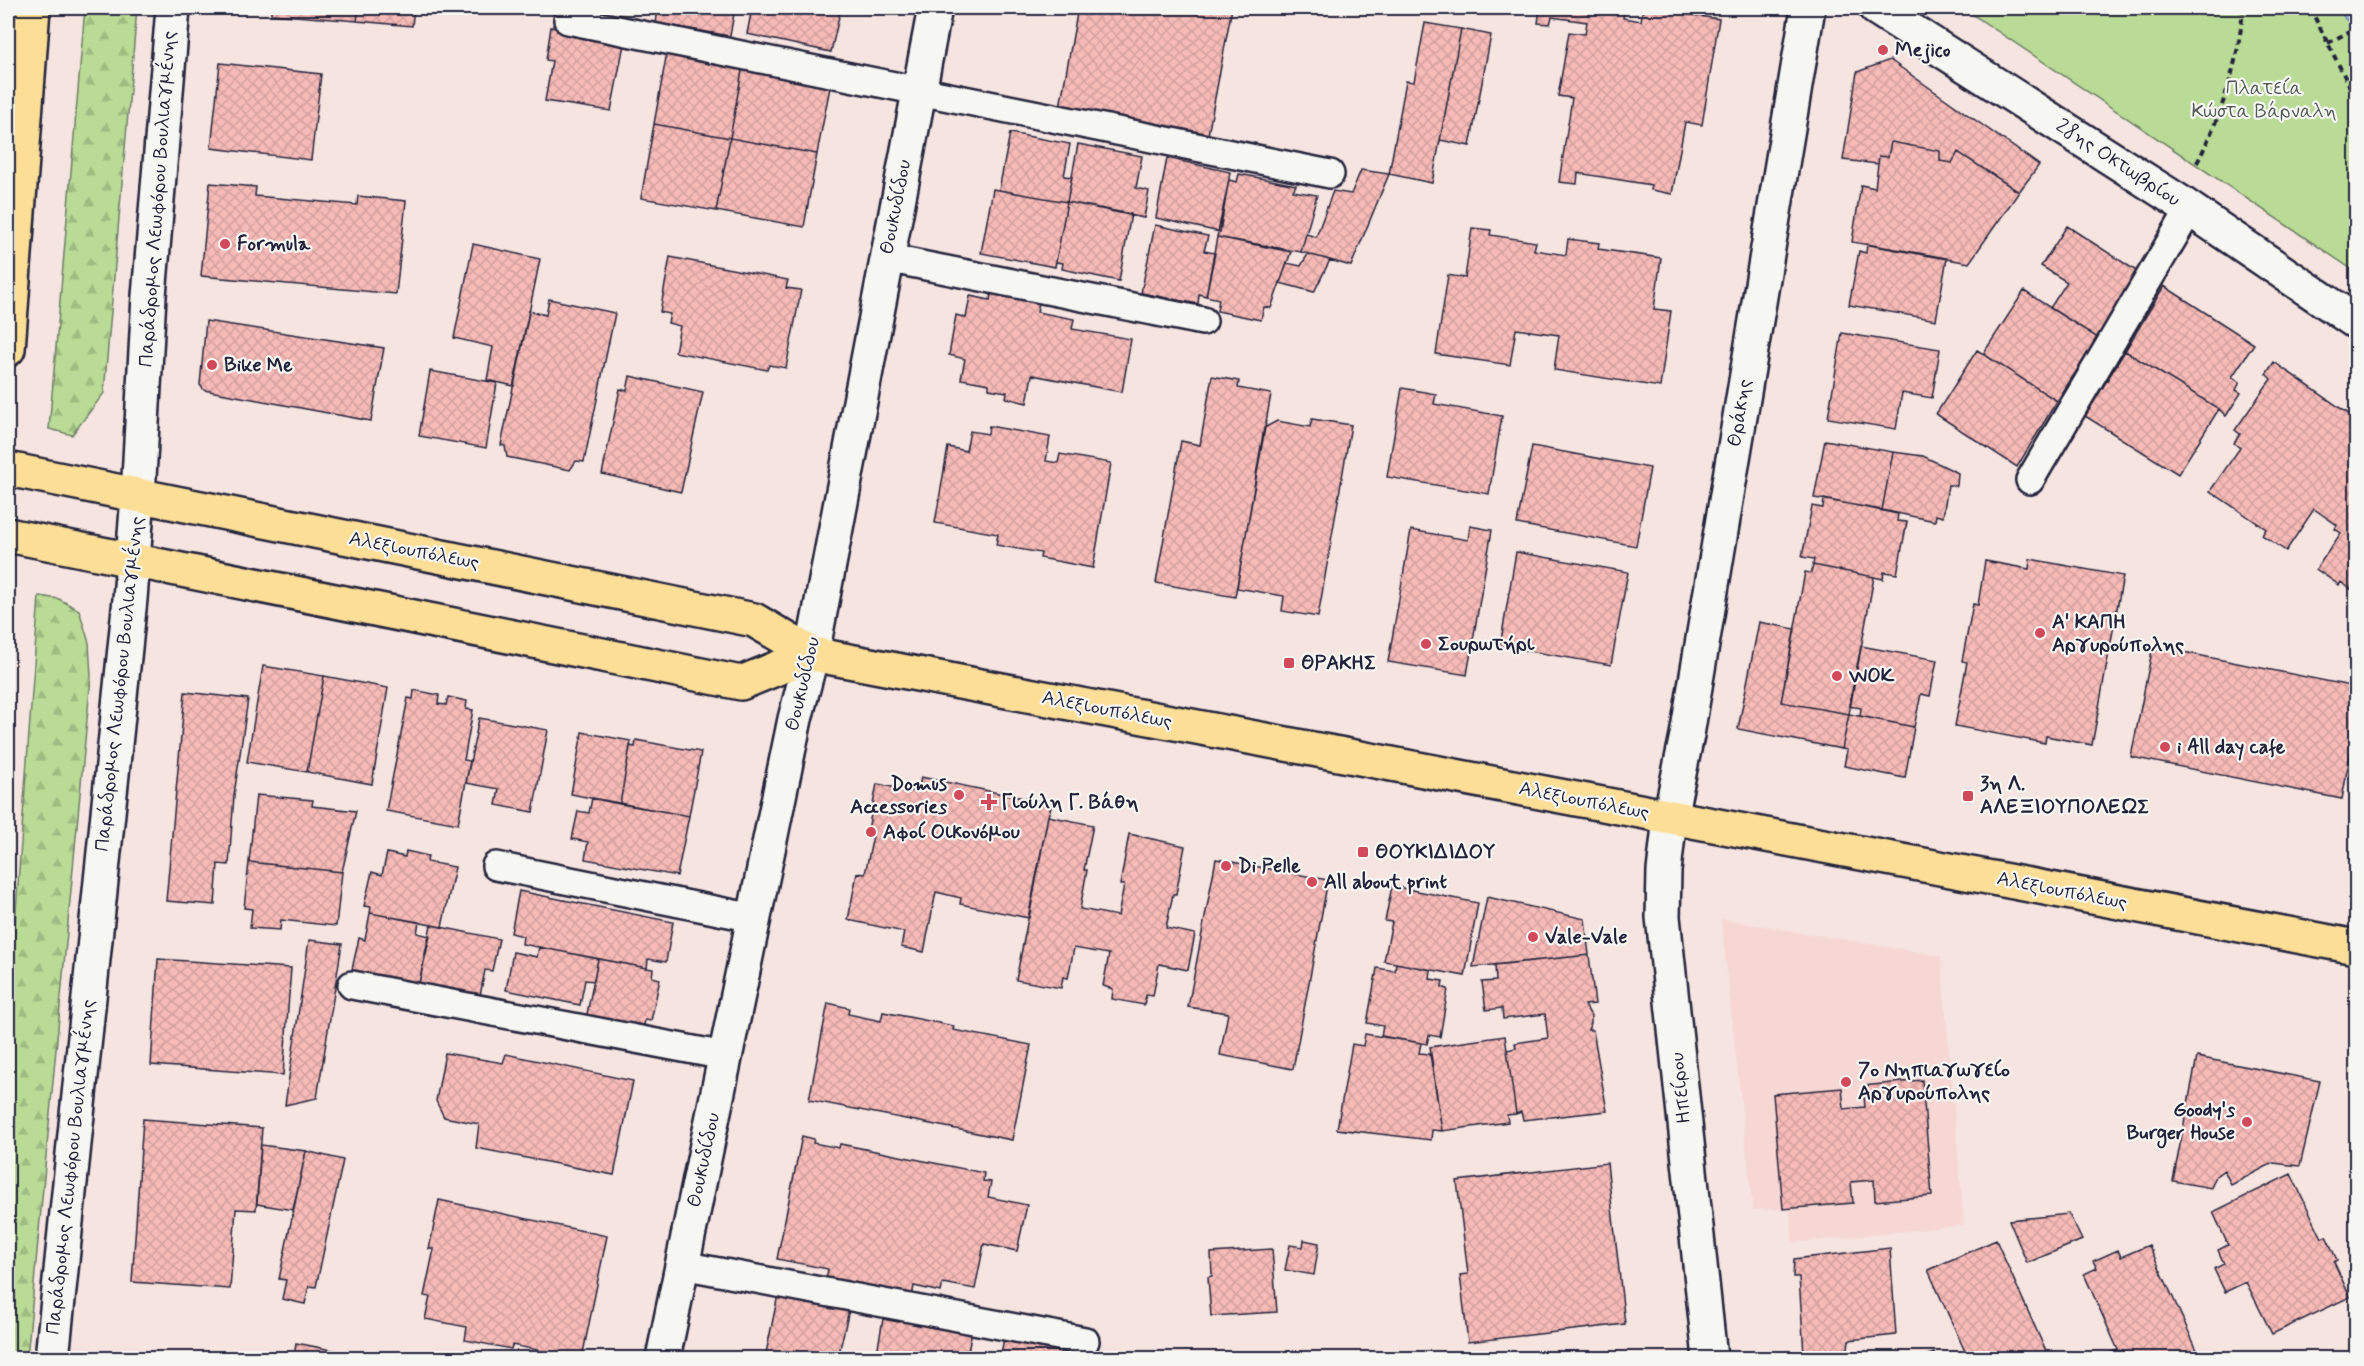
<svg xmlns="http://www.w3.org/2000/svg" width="2364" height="1366" viewBox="0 0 2364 1366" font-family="Mynerve,sans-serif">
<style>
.built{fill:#f6d7d4}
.forest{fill:url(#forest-firs);stroke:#6e7e68;stroke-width:1.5}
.park{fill:#b9db95;stroke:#6e7e68;stroke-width:1.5}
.water{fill:url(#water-ripples);stroke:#6681a6;stroke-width:1.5}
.building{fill:url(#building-cross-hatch);stroke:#22223b;stroke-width:1.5}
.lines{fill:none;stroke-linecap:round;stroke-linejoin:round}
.lane-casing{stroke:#22223b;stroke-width:32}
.street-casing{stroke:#22223b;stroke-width:38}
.secondary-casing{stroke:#22223b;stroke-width:38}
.primary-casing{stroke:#22223b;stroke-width:38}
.path{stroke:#22223b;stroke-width:4;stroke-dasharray:6 4.5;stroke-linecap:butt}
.lane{stroke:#f6f6f2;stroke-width:27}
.street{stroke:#f6f6f2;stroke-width:33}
.secondary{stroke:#f6f6f2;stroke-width:33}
.primary{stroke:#fcde96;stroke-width:33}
.poi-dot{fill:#d1495b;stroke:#f6f6f2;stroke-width:2}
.labels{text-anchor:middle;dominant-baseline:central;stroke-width:4.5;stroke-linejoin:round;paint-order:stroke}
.poi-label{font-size:20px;font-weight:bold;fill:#22223b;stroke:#f6f6f2;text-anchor:start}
.park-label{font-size:20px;fill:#4f5a56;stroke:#f6f6f2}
.street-label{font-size:20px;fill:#22223b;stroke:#f6f6f2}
</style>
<defs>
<pattern id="forest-firs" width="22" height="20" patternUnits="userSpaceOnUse" patternTransform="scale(1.5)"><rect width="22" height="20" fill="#b9db95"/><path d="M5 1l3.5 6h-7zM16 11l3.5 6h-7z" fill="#9fbc81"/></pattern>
<pattern id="water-ripples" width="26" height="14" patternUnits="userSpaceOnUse" patternTransform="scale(1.5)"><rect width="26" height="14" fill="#93c0ed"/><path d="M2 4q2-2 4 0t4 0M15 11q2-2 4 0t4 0" fill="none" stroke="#7ea5cc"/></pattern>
<pattern id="building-cross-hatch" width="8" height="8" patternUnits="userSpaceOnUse" patternTransform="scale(1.5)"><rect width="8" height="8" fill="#f6bab7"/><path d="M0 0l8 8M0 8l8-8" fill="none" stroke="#d3a09e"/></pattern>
</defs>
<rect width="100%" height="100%" fill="#f6e4e0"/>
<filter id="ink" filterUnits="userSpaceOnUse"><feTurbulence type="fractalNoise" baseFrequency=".0167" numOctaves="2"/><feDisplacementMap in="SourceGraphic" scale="12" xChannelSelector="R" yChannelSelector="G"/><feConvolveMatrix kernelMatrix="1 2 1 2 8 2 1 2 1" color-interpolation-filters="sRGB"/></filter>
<g filter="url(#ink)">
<path class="built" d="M1721 919 1941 956 1964 1225 1793 1243 1790 1208 1753 1210Z"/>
<path class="forest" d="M85 8H137L104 393 72 435 49 429Z
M39 596 59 599 79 610 89 643 91 677 27 1358H8V1021Z"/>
<path class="park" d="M1963 8H2356V272Z"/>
<path class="water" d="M2339 8H2356V20L2351 23 2345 19Z"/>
<path class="building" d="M271 8H359L357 21 271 14Z
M359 8H414L412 26 357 21Z
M581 8H606L605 12Z
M658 8H735L730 36 656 23Z
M752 8H841L831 52 747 34Z
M1078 8H1232L1208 135 1060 107Z
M1540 8H1625L1623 18 1641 21 1643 8 1719 19 1702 125 1685 122 1672 194 1651 190V185L1578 173 1577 184 1559 182 1572 98 1558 96 1569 32 1585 34 1587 22 1552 17 1550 24 1538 23Z
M1425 23 1461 29 1432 183 1389 174 1406 81 1414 82Z
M551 27 624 44 611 111 545 101 552 61 546 60Z
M1461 29 1491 35 1470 146 1440 140Z
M667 52 743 65 730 138 654 124Z
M1890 60 2039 165 2019 192 1958 152 1952 163 1940 161V151L1891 142 1888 157 1879 156 1878 164 1843 160 1857 72Z
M220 63 321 74 311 160 211 148Z
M743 65 831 82 817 154 730 138Z
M654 124 730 138 716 211 641 198Z
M1010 133 1070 144 1064 176 1072 177 1067 202 999 190Z
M730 138 817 154 804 227 716 211Z
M1891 142 1940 151V161L1952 163 1958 152 2019 192 1969 263 1852 242 1861 185 1875 188 1879 156 1888 157Z
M1078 144 1142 156 1136 188 1149 191 1144 218 1067 202Z
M1167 158 1230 172 1220 232 1156 218Z
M1361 170 1389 174 1351 266 1301 252 1306 234 1316 237 1333 191 1351 194Z
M1239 174 1296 185 1293 191 1317 195 1301 252 1217 237 1229 180 1237 182Z
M210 183 256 187 255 196 357 205 358 196 406 201 396 294 201 276Z
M993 189 1067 202 1055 267 981 253Z
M1067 202 1131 214 1119 281 1062 269 1063 263 1056 262Z
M1155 225 1208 236 1204 251 1215 253 1206 296 1199 294 1198 304 1141 293Z
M2067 226 2138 272 2098 338 2050 308 2067 282 2041 266Z
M1472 228 1491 230 1490 235 1536 242 1534 250 1566 255 1568 239 1599 243 1598 249 1661 258 1654 309 1671 311 1660 387 1554 370 1559 335 1516 329 1510 365 1436 354 1448 275 1465 278Z
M1217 237 1291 252 1271 308 1264 307 1261 320 1217 311 1219 299 1206 296Z
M473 244 540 259 514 386 487 380 493 347 454 338Z
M1867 244 1947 258 1936 320 1849 305 1859 251 1866 253Z
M1308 254 1330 260 1314 292 1280 283 1287 263 1301 266Z
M670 257 788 280 786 288 801 290 786 368 769 365 767 370 675 352 680 326 668 323 670 314 660 312Z
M2164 286 2254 344 2232 377 2240 382 2236 390 2241 393 2226 416 2219 409 2125 351Z
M992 289 1040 298 1037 312 1074 319 1072 329 1131 339 1122 392 1032 375 1027 403 1006 398 1007 392 989 389V384L961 379 965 359 949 355 956 315 966 318 970 296 990 300Z
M2024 291 2098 338 2057 401 1983 354Z
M549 299 615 313 584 462 576 461 570 470 507 457 505 446 501 445 529 311 546 315Z
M206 321 384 348 371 421 204 390 200 385Z
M1842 333 1940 349 1932 398 1902 393 1896 429 1828 418Z
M1977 350 2057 401 2017 467 1936 414Z
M2125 351 2219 409 2178 474 2085 416Z
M2274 362 2356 419V593L2341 582 2339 585 2316 569 2341 533 2335 529 2337 525 2314 509 2286 551 2262 535 2266 529 2210 491 2240 448 2234 443 2240 434 2235 430 2271 379 2266 374Z
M430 371 497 383 486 448 419 436Z
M630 376 703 392 681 492 602 474 620 389 627 391Z
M1212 376 1239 381 1238 388 1271 394 1235 597 1156 583 1181 441 1200 445Z
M1402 388 1436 394 1434 404 1502 416 1489 494 1387 477Z
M1312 419 1351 425 1318 617 1282 611 1284 596 1237 588 1264 428 1277 421 1310 427Z
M989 426 1050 437 1046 461 1058 463 1060 454 1111 463 1093 568 1040 558 1041 553 996 545 998 534 935 523 948 447 966 451 970 431 988 434Z
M1825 440 1893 452 1882 510 1814 498Z
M1532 446 1650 468 1636 546 1517 524Z
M1893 452 1923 456 1958 473 1957 486 1948 485 1943 517 1936 515 1935 521 1882 510Z
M1824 499 1898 514 1897 521 1907 522 1897 574 1884 572 1883 579 1874 577 1813 565 1814 559 1802 557 1812 506 1823 508Z
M1470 526 1492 530 1467 675 1388 662 1411 530 1468 540Z
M1516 552 1628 572 1611 665 1500 646Z
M2030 559 2123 576 2092 745 2046 736 2045 743 1955 726 1967 662 1962 661 1973 604 1978 605 1985 561 2029 569Z
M1813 565 1874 577 1849 714 1781 702 1805 572 1811 573Z
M1759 622 1795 629 1781 702 1849 714 1842 749 1738 729Z
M1861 646 1937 660 1930 696 1921 694 1914 727 1860 716 1861 708 1849 706Z
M2153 646 2356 687V723L2342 799 2131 757Z
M263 666 324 676 307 772 247 762Z
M324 676 388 688 372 784 307 772Z
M414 690 439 695 438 704 446 705 448 697 467 701 466 709 473 710 464 760 470 761 458 824 386 811 408 698 413 699Z
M185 692 248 699 234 795 229 865 218 864 215 905 166 901Z
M1849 714 1914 727 1905 778 1844 766 1847 750 1842 749Z
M479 718 548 730 533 812 496 805 499 789 466 783Z
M582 732 631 741 620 804 571 794Z
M636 740 701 752 689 816 620 804 630 746 635 747Z
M921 777 1052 804 1048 816 1029 918 960 904 961 898 936 892 924 952 901 947 904 932 848 920 857 873 865 874 874 831 868 830 877 784 918 792Z
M256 795 313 800 312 806 356 811 342 872 249 862Z
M592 798 689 816 677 876 585 859 588 842 572 839 578 811 589 813Z
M1048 816 1093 825 1084 870H1087L1080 909 1118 916 1124 885H1120L1129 834 1185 846 1176 894H1173L1166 928 1195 934 1188 970 1159 964 1153 996 1146 995 1144 1005 1112 999 1113 989 1103 986 1109 954 1074 948 1068 978 1063 977 1061 988 1016 980Z
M406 851 428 856 427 862 455 867 442 927 370 913 371 907 364 906 372 872 382 875 387 853 405 857Z
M1216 859 1328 880 1293 1069 1220 1055 1228 1013 1188 1007Z
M249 862 342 872 336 926 281 920 280 930 250 928 252 909 244 908Z
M1392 886 1478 903 1465 976 1384 961 1392 922 1385 921Z
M519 891 673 922 666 962 648 959 647 968 522 944 523 936 511 933Z
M1487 897 1585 919 1589 955 1473 967Z
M370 913 419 922 417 933 430 936 418 988 351 974 359 938 365 940Z
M431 925 499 939 492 971 485 970 479 1001 418 988Z
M309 940 342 944 317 1098 285 1105Z
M539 947 598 959 594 981 585 980 580 1005 506 990 513 952 537 957Z
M1589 955 1595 1004 1585 1005 1591 1016V1023L1588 1030H1593L1607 1111 1523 1120 1521 1112 1516 1114 1507 1050 1516 1048 1515 1043 1548 1038 1545 1014 1503 1019 1502 1008 1486 1010 1482 982 1496 981 1495 965Z
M158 959 291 968 283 1075 151 1065Z
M598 959 653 969 652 977 660 979 651 1021 645 1020 643 1030 586 1019Z
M1396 963 1431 970 1430 979 1443 981 1442 987 1448 989 1440 1037 1429 1035 1427 1044 1381 1036 1383 1026 1367 1023 1377 968 1395 971Z
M828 1003 849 1008 848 1014 881 1021 883 1012 954 1026 953 1030 1031 1045 1012 1140 809 1100Z
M1365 1034 1421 1043 1419 1053 1430 1054 1442 1131 1432 1130 1431 1140 1337 1129 1352 1044 1363 1046Z
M1505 1036 1516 1114 1507 1115 1508 1122 1442 1131 1430 1047Z
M445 1053 503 1063 506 1054 633 1081 614 1175 476 1148 479 1124 444 1117 436 1101Z
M2197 1057 2320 1081 2300 1166 2273 1163 2231 1185 2224 1170 2216 1176 2211 1188 2173 1181Z
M1922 1080 1932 1196 1875 1201 1874 1180 1851 1182 1853 1203 1783 1209 1773 1094 1842 1088 1844 1109 1865 1107 1863 1086Z
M143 1119 262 1128 256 1210 236 1209 230 1289 132 1282Z
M802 1136 814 1139 813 1143 839 1148 840 1144 984 1173 983 1181 991 1182 988 1197 1027 1205 1017 1251 984 1244 975 1289 943 1283 941 1292 914 1286 912 1297 826 1280 828 1269 777 1259Z
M261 1145 306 1151 293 1210 257 1204Z
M306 1151 343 1160 316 1287 309 1286 305 1304 282 1299 286 1280 279 1279Z
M1607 1163 1625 1324 1468 1342 1460 1275 1468 1274 1457 1181Z
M2291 1174 2322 1238 2326 1236 2337 1260 2334 1262 2350 1297 2272 1334 2246 1282 2225 1292 2214 1269 2224 1264 2218 1250 2228 1245 2213 1212Z
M439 1200 607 1236 582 1358 567 1356V1358H546L548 1352 512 1345 511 1349 465 1340 467 1327 425 1319 430 1297 424 1296 434 1249H429Z
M2069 1214 2082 1240 2027 1263 2009 1220Z
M1304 1240 1319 1243 1314 1275 1285 1270 1290 1245 1303 1247Z
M1996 1240 2049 1358H1968L1928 1270Z
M2149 1245 2197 1350 2179 1358H2111L2109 1353 2118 1350 2084 1274 2097 1268 2093 1261 2118 1250 2121 1257Z
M1890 1248 1896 1335 1849 1340 1848 1349 1804 1354 1799 1277H1793L1794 1259Z
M1272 1249 1277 1312 1211 1316 1208 1277 1212 1276 1211 1253Z
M778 1295 849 1310 838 1358H765Z
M900 1316 972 1330 967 1358H876L883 1319 899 1322Z
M1005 1334 1083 1350 1081 1358H1000Z
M296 1343 373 1358H294Z
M1106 1352 1138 1358H1105Z
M1934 1353 1936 1358H1919Z"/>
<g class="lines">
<defs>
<path id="lane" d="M568 20 1330 174
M886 258 1203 321
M2030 480 2190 209
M496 866 754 918
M352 985 725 1056
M682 1265 1085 1341"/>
<path id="street" d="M1876 8 2178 201 2356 322
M812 654 935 8
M1710 1358 1663 917 1664 871 1670 817 1687 735 1808 8"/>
<path id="secondary" d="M52 1358 130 599 138 496 149 296 173 8
M663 1358 795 719 812 654"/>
<path id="primary" d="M8 349 33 8
M8 469 754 620 812 654 2356 947
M8 535 741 683 812 654"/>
</defs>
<use href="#lane" class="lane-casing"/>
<use href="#street" class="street-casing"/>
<use href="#secondary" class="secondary-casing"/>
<use href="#primary" class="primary-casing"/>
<path class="path" d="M2310 8 2356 99
M2328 43 2356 28
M2197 163C2222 114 2239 62 2243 8"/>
<use href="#lane" class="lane"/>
<use href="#street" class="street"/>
<use href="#secondary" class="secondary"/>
<use href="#primary" class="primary"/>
</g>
</g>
<g class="poi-dot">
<circle cx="1883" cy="50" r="6"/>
<circle cx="225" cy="244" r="6"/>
<circle cx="212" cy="365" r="6"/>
<circle cx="2040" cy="633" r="6"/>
<circle cx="1426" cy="644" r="6"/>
<rect x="1283" y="657" width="12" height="12" rx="3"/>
<circle cx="1837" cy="676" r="6"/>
<circle cx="2165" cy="747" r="6"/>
<circle cx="959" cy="795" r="6"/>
<rect x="1962" y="790" width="12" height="12" rx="3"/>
<path d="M986 793h6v6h6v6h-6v6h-6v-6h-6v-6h6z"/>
<circle cx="871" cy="832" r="6"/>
<rect x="1357" y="846" width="12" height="12" rx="3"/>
<circle cx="1226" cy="866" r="6"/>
<circle cx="1312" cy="882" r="6"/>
<circle cx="1533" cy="937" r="6"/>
<circle cx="1846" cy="1082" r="6"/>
<circle cx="2247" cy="1122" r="6"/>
</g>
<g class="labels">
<g class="poi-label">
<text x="1895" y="50">Mejico</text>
<text x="237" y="244">Formula</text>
<text x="224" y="365">Bike Me</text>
<text x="2052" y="622">Α' ΚΑΠΗ<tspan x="2052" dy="23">Αργυρούπολης</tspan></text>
<text x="1438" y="644">Σουρωτήρι</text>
<text x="1301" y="663">ΘΡΑΚΗΣ</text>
<text x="1849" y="676">WOK</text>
<text x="2177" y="747">i All day cafe</text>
<text x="947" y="784" text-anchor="end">Domus<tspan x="947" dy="23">Accessories</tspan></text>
<text x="1980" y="784">3η Λ.<tspan x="1980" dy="23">ΑΛΕΞΙΟΥΠΟΛΕΩΣ</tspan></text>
<text x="1001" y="802">Γιούλη Γ. Βάθη</text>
<text x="883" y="832">Αφοί Οικονόμου</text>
<text x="1375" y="852">ΘΟΥΚΙΔΙΔΟΥ</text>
<text x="1238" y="866">Di Pelle</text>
<text x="1324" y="882">All about print</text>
<text x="1545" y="937">Vale-Vale</text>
<text x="1858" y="1070">7ο Νηπιαγωγείο<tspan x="1858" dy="23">Αργυρούπολης</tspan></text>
<text x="2235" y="1110" text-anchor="end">Goody's<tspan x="2235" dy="23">Burger House</tspan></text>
</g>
<g class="park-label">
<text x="2264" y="88">Πλατεία<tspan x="2264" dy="23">Κώστα Βάρναλη</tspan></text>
</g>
<g class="street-label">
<text transform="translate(2118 163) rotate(33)">28ης Οκτωβρίου</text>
<text transform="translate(158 199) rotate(-86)">Παράδρομος Λεωφόρου Βουλιαγμένης</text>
<text transform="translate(896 207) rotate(-79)">Θουκυδίδου</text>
<text transform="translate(1740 413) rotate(-81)">Θράκης</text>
<text transform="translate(414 551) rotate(11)">Αλεξιουπόλεως</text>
<text transform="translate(120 684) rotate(-84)">Παράδρομος Λεωφόρου Βουλιαγμένης</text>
<text transform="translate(803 684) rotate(-77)">Θουκυδίδου</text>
<text transform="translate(1107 710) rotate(11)">Αλεξιουπόλεως</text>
<text transform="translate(1584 801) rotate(11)">Αλεξιουπόλεως</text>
<text transform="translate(2062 891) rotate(11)">Αλεξιουπόλεως</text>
<text transform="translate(1681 1088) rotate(-96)">Ηπείρου</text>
<text transform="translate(704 1160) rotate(-78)">Θουκυδίδου</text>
<text transform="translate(71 1167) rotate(-84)">Παράδρομος Λεωφόρου Βουλιαγμένης</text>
</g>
</g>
<rect width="2364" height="1366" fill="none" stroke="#f6f6f2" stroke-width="30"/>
<rect x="15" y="15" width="2334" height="1336" fill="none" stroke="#22223b" stroke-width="2" filter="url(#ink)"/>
</svg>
